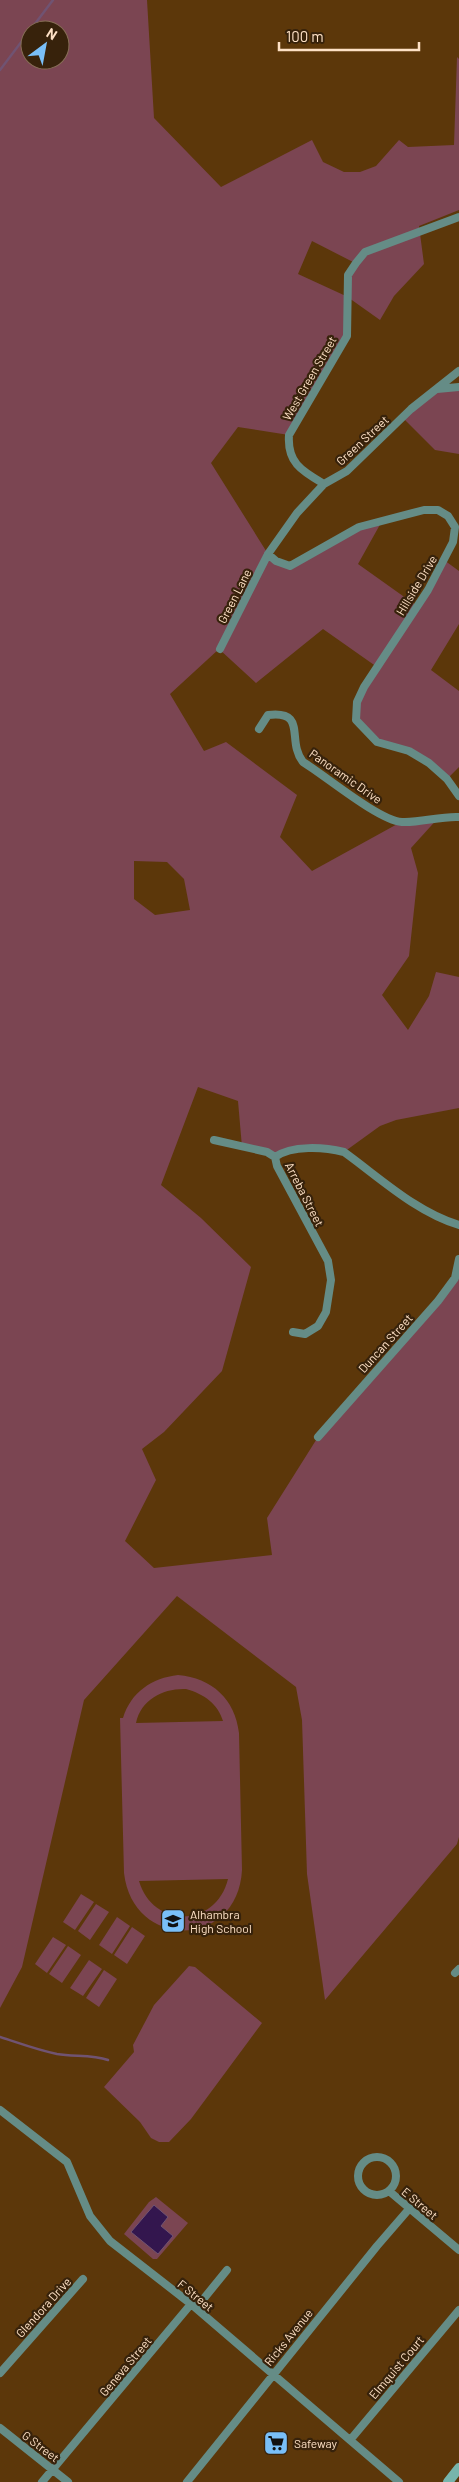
<svg xmlns="http://www.w3.org/2000/svg" width="459" height="2482" viewBox="0 0 459 2482" font-family="Barlow,sans-serif">
<style>
.green{fill:#7b4552;fill-rule:evenodd}
.water{fill:#33164e;stroke:#705372}
.lines{fill:none;stroke-linecap:round;stroke-linejoin:round}
.stream{stroke:#705372;stroke-width:2.5}
.street{stroke:#658c86;stroke-width:8}
.secondary{stroke:#77b5ac;stroke-width:10}
.labels{text-anchor:middle;dominant-baseline:central;stroke-width:4.5;stroke-linejoin:round;paint-order:stroke}
.street-label{font-size:12px;fill:#fee1c6;stroke:#37220b}
.poi-label{font-size:12px;fill:#fee1c6;stroke:#37220b;text-anchor:start}
</style>
<rect width="100%" height="100%" fill="#5c370a"/>
<path class="green" d="M0 0H147L154 118 221 187 312 140 323 162 344 172H360L376 166 399 140 408 147 454 145 457 57 459 59V210L419 226 424 264 394 296 380 320 349 298 347 336 289 435 238 427 211 463 268 554 290 566 342 535 382 521 358 564 417 606 444 560 459 571V624L431 670 459 691V767L447 779 429 763 377 742 356 720 357 702 377 667 323 629 256 683 219 649 170 694 204 751 226 742 297 795 280 837 312 871 401 822 440 816 411 848 418 873 409 956 382 995 408 1030 429 996 436 972 459 977V1108L396 1120 380 1126 344 1152 300 1149 275 1157 242 1147 238 1101 198 1087 161 1185 201 1218 251 1267 222 1371 164 1432 142 1449 156 1480 125 1541 154 1568 272 1555 267 1518 318 1437 455 1278H459V1837L457 1844 325 2000 307 1874 302 1720 296 1687 177 1596 84 1700 22 1967 0 2008ZM30 30H60V60H30ZM312 241 355 263 348 275V297L298 274ZM134 861 167 862 184 879 190 910 155 915 134 899Z
M459 387V454L435 450 402 417 437 389Z
M178 1675C212 1678 235 1699 239 1733L242 1870C238 1949 133 1951 124 1873L120 1718H123C131 1692 152 1678 178 1675ZM186 1689C204 1694 218 1704 223 1721L136 1723C141 1699 164 1688 186 1689ZM228 1879C216 1928 153 1929 139 1881Z
M81 1894 94 1902 75 1930 63 1922Z
M96 1904 109 1912 90 1940 78 1931Z
M117 1917 130 1926 112 1954 99 1945Z
M132 1927 145 1936 127 1964 114 1955Z
M53 1937 66 1945 47 1973 35 1964Z
M68 1946 81 1955 62 1983 49 1974Z
M89 1960 102 1969 83 1996 70 1988Z
M189 1966 195 1967 262 2023 191 2119 169 2142H159L151 2138 140 2122 104 2087 134 2052 133 2045 154 2005Z
M104 1970 117 1979 99 2007 86 1998Z
M156 2197 188 2223 157 2259H153L124 2234 149 2202Z"/>
<path class="water" d="M154 2205 168 2217 161 2226 173 2236 158 2254 131 2232Z"/>
<g class="lines">
<path class="stream" d="M0 70 53 0
M0 2037C19 2043 37 2050 57 2054 74 2057 92 2054 108 2060"/>
<path class="street" d="M437 389 459 387
M324 484C302 471 287 463 289 435L347 336 348 275 356 263 365 252 459 217
M268 554 276 561 290 566 359 527 424 510H438L448 516 455 527 453 542 428 590 364 687 357 702 356 720 377 742 409 751 429 763 447 779 459 796
M220 649 268 554 297 513 324 484 347 471 411 409 459 371
M259 729 268 715C308 710 286 741 303 762 326 776 378 820 402 822 420 823 440 816 459 817
M214 1140 267 1152 275 1157
M293 1332 305 1334 318 1326 326 1312 331 1280 328 1261 277 1166 275 1157C292 1145 324 1147 344 1152 380 1178 416 1212 459 1225
M318 1437 438 1301 455 1278 459 1259
M455 1973 459 1969
M0 2110 67 2162 90 2216 110 2241 191 2304 399 2482
M358 2176a19 19 0 1 1 38 0a19 19 0 1 1-38 0Z
M389 2191 459 2250
M0 2373 83 2279
M0 2428 68 2482
M351 2439 459 2310
M42 2482 191 2304 201 2302 227 2270
M187 2482 377 2246 409 2209"/>
<path class="secondary" d="M448 2482 459 2468"/>
</g>
<defs>
<symbol id="school-square" viewBox="-11 -11 22 22"><rect x="-9" y="-9" width="18" height="18" rx="4" fill="#79bff8" stroke="#37220b"/><path d="M0-5L7-2L0 1L-7-2ZM-4 1L0 2.5L4 1V4Q0 6-4 4Z" fill="#111"/></symbol>
<symbol id="supermarket-square" viewBox="-11 -11 22 22"><rect x="-9" y="-9" width="18" height="18" rx="4" fill="#79bff8" stroke="#37220b"/><path d="M-6-5.5h2.5l.6 2H6L4.5 2H-2.5L-4.4-4H-6ZM-1.5 3.2a1.3 1.3 0 1 0 .1 0ZM3 3.2a1.3 1.3 0 1 0 .1 0Z" fill="#111"/></symbol>
</defs>
<g fill-rule="evenodd">
<use href="#school-square" x="159" y="1907" width="28" height="28"/>
<use href="#supermarket-square" x="262" y="2429" width="28" height="28"/>
</g>
<g class="labels">
<g class="street-label">
<text transform="translate(309 378) rotate(-60)">West Green Street</text>
<text transform="translate(362 440) rotate(-43)">Green Street</text>
<text transform="translate(416 585) rotate(-59)">Hillside Drive</text>
<text transform="translate(234 596) rotate(-63)">Green Lane</text>
<text transform="translate(346 776) rotate(35)">Panoramic Drive</text>
<text transform="translate(305 1194) rotate(63)">Arreba Street</text>
<text transform="translate(385 1343) rotate(-48)">Duncan Street</text>
<text transform="translate(420 2203) rotate(40)">E Street</text>
<text transform="translate(196 2295) rotate(39)">F Street</text>
<text transform="translate(43 2307) rotate(-48)">Glendora Drive</text>
<text transform="translate(288 2337) rotate(-51)">Ricks Avenue</text>
<text transform="translate(125 2366) rotate(-50)">Geneva Street</text>
<text transform="translate(396 2367) rotate(-50)">Elmquist Court</text>
<text transform="translate(41 2446) rotate(37)">G Street</text>
</g>
<g class="poi-label">
<text x="190" y="1914">Alhambra<tspan x="190" dy="14">High School</tspan></text>
<text x="294" y="2443">Safeway</text>
</g>
</g>
<g transform="translate(45 45) rotate(32)"><circle r="24" fill="#37220b" stroke="#876e56"/>
<path d="M0-4L9 19L0 12L-9 19Z" fill="#79bff8"/>
<text y="-8" font-size="14" font-weight="bold" text-anchor="middle" fill="#fee1c6">N</text>
</g>
<path d="M279 42v8h140v-8" fill="none" stroke="#fee1c6" stroke-width="2.5"/>
<text x="286" y="42" font-size="15" fill="#fee1c6" stroke="#37220b" stroke-width="4" paint-order="stroke">100 m</text>
</svg>
